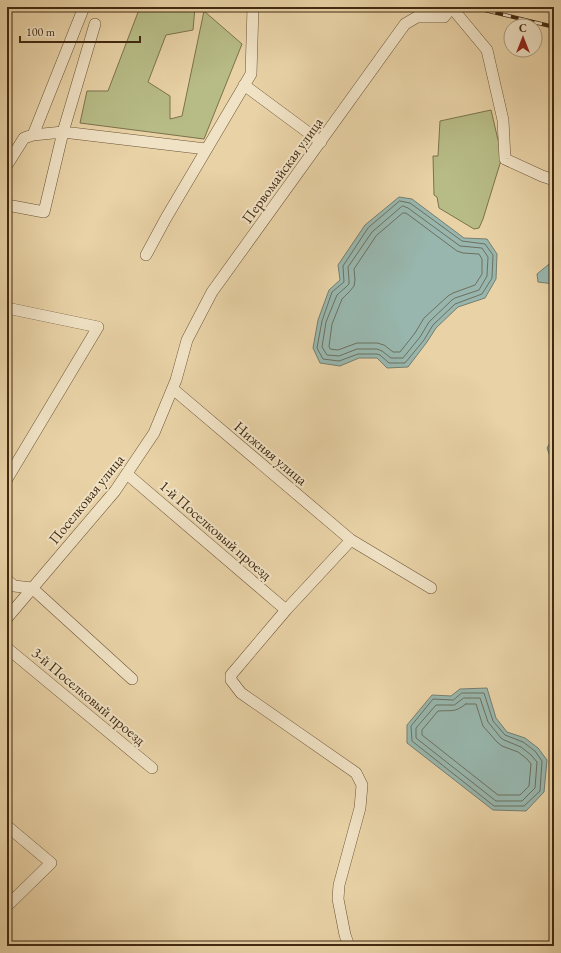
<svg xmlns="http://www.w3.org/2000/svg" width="561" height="953" viewBox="0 0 561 953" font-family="'EB Garamond',serif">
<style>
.green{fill:#b7bb86;stroke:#7c724c}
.water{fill:#98b6ad;stroke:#767e6f}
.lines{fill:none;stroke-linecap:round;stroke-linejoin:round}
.shore{stroke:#6d705f;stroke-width:1}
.minor-casing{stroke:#6c5436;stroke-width:12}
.minor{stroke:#f0e2c5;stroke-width:11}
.rail-casing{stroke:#422a11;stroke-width:4}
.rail{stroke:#f0e2c5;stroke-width:2.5;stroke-dasharray:8;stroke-linecap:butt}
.labels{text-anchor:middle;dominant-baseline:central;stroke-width:4;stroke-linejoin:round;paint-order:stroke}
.street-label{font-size:15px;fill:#422a11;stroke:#f0e2c5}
</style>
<rect width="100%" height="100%" fill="#e8d2a6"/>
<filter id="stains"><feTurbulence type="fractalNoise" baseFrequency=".005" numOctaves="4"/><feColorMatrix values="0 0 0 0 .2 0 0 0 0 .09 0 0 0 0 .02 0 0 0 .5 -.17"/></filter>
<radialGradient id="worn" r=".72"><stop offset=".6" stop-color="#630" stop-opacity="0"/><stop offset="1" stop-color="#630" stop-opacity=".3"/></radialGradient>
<path class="green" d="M140 7H195L193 30 166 35 148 82 170 96V119L182 116 204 11 242 44 204 139 80 123 87 91H108Z
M491 110 502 157 483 219 479 228 474 229 439 208 437 197 434 195 433 156H438L440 121Z"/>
<path class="water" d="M399 197 412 199 464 238 487 239 497 254 496 279 485 298 458 307 436 328 427 342 408 367 387 368 377 358H359L340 366 320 363 313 348 318 320 329 290 340 280 338 265 365 225Z
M554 260V284L538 282 537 274Z
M554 436V467L547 448Z
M487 688 496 718 507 732 525 738 538 748 547 760 544 792 526 811 493 810 407 743V725L432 695 451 696 460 689Z"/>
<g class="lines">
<path class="shore" d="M400 201 410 203 462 241 485 244 493 255 492 278 482 294 455 304 433 325 424 340 405 363H389L380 355 377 354H358L339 361 323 359 317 348 322 321 332 292 344 282 343 266 368 228Z
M403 206 408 208 460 246 482 248 488 257 487 276 479 290 455 298 452 300 429 322 420 337 403 358H391L382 351 377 349H357L339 356 327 355 322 347 326 322 337 295 346 287 349 284V280L348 267 372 232 401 207Z
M403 213H406L457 251 463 253 479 254 482 259V274L475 285 453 293 448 296 424 318 415 333 400 352H393L384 345 377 343H357L338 350 330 349 329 346 332 324 342 299 350 291 354 286 355 280 354 269 376 236Z
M462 693H484L493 721 505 735 523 742 535 751 542 761 540 791 524 806H494L412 741 411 726 433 699 453 700Z
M464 698H480L488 722 501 738 504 740 521 747 531 755 537 762 535 788 522 801H496L416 738V728L436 705H454Z
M466 704H476L483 726 497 742 502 746 518 752 527 759 531 764 529 786 520 795H498L422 735V730L438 711C452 710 454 713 466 704Z"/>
<defs>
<path id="minor" d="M452 8 487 50 503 120 505 159 542 176 554 180
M244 85 321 142
M33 135 84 7
M7 165 24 138 33 135 63 132 95 24
M7 205 44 212 63 132 206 149
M146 255 166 218 251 74 253 7
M7 308 98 327 7 479
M173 389 351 540 431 588
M127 474 286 610
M7 580 14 586 32 588 132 679
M7 618 115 491 154 433 176 380 187 340 212 292 405 24 417 17H444L452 7
M7 648 152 768
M7 826 51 863 7 906
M349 946 345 935 338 899 339 885 360 808 362 785 356 773 241 693 231 680V675L286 610 351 540"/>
</defs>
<use href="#minor" class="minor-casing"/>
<use href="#minor" class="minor"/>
<defs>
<path id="rail" d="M472 7 554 27"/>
</defs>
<use href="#rail" class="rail-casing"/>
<use href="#rail" class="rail"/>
</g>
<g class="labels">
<g class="street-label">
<text transform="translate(282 170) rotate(-54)">Первомайская улица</text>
<text transform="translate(271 453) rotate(40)">Нижняя улица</text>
<text transform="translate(86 499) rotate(-51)">Поселковая улица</text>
<text transform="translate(216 530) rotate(41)">1-й Поселковый проезд</text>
<text transform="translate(89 696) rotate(40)">3-й Поселковый проезд</text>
</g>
</g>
<rect width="561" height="953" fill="none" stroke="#e8d2a6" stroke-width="24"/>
<rect x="8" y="8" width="545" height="937" fill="none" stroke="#422a11" stroke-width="2"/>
<rect x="12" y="12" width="537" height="929" fill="none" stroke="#422a11"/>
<g transform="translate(523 38)"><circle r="19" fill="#f0e2c5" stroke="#aa987d"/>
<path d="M0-3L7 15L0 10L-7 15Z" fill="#8f2418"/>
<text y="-6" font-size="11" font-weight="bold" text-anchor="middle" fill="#422a11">С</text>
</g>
<path d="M20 36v6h120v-6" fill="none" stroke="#422a11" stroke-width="2"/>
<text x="26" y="36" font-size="12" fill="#422a11" stroke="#f0e2c5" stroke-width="3" paint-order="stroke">100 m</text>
<rect width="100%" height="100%" filter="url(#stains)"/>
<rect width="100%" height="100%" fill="url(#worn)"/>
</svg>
